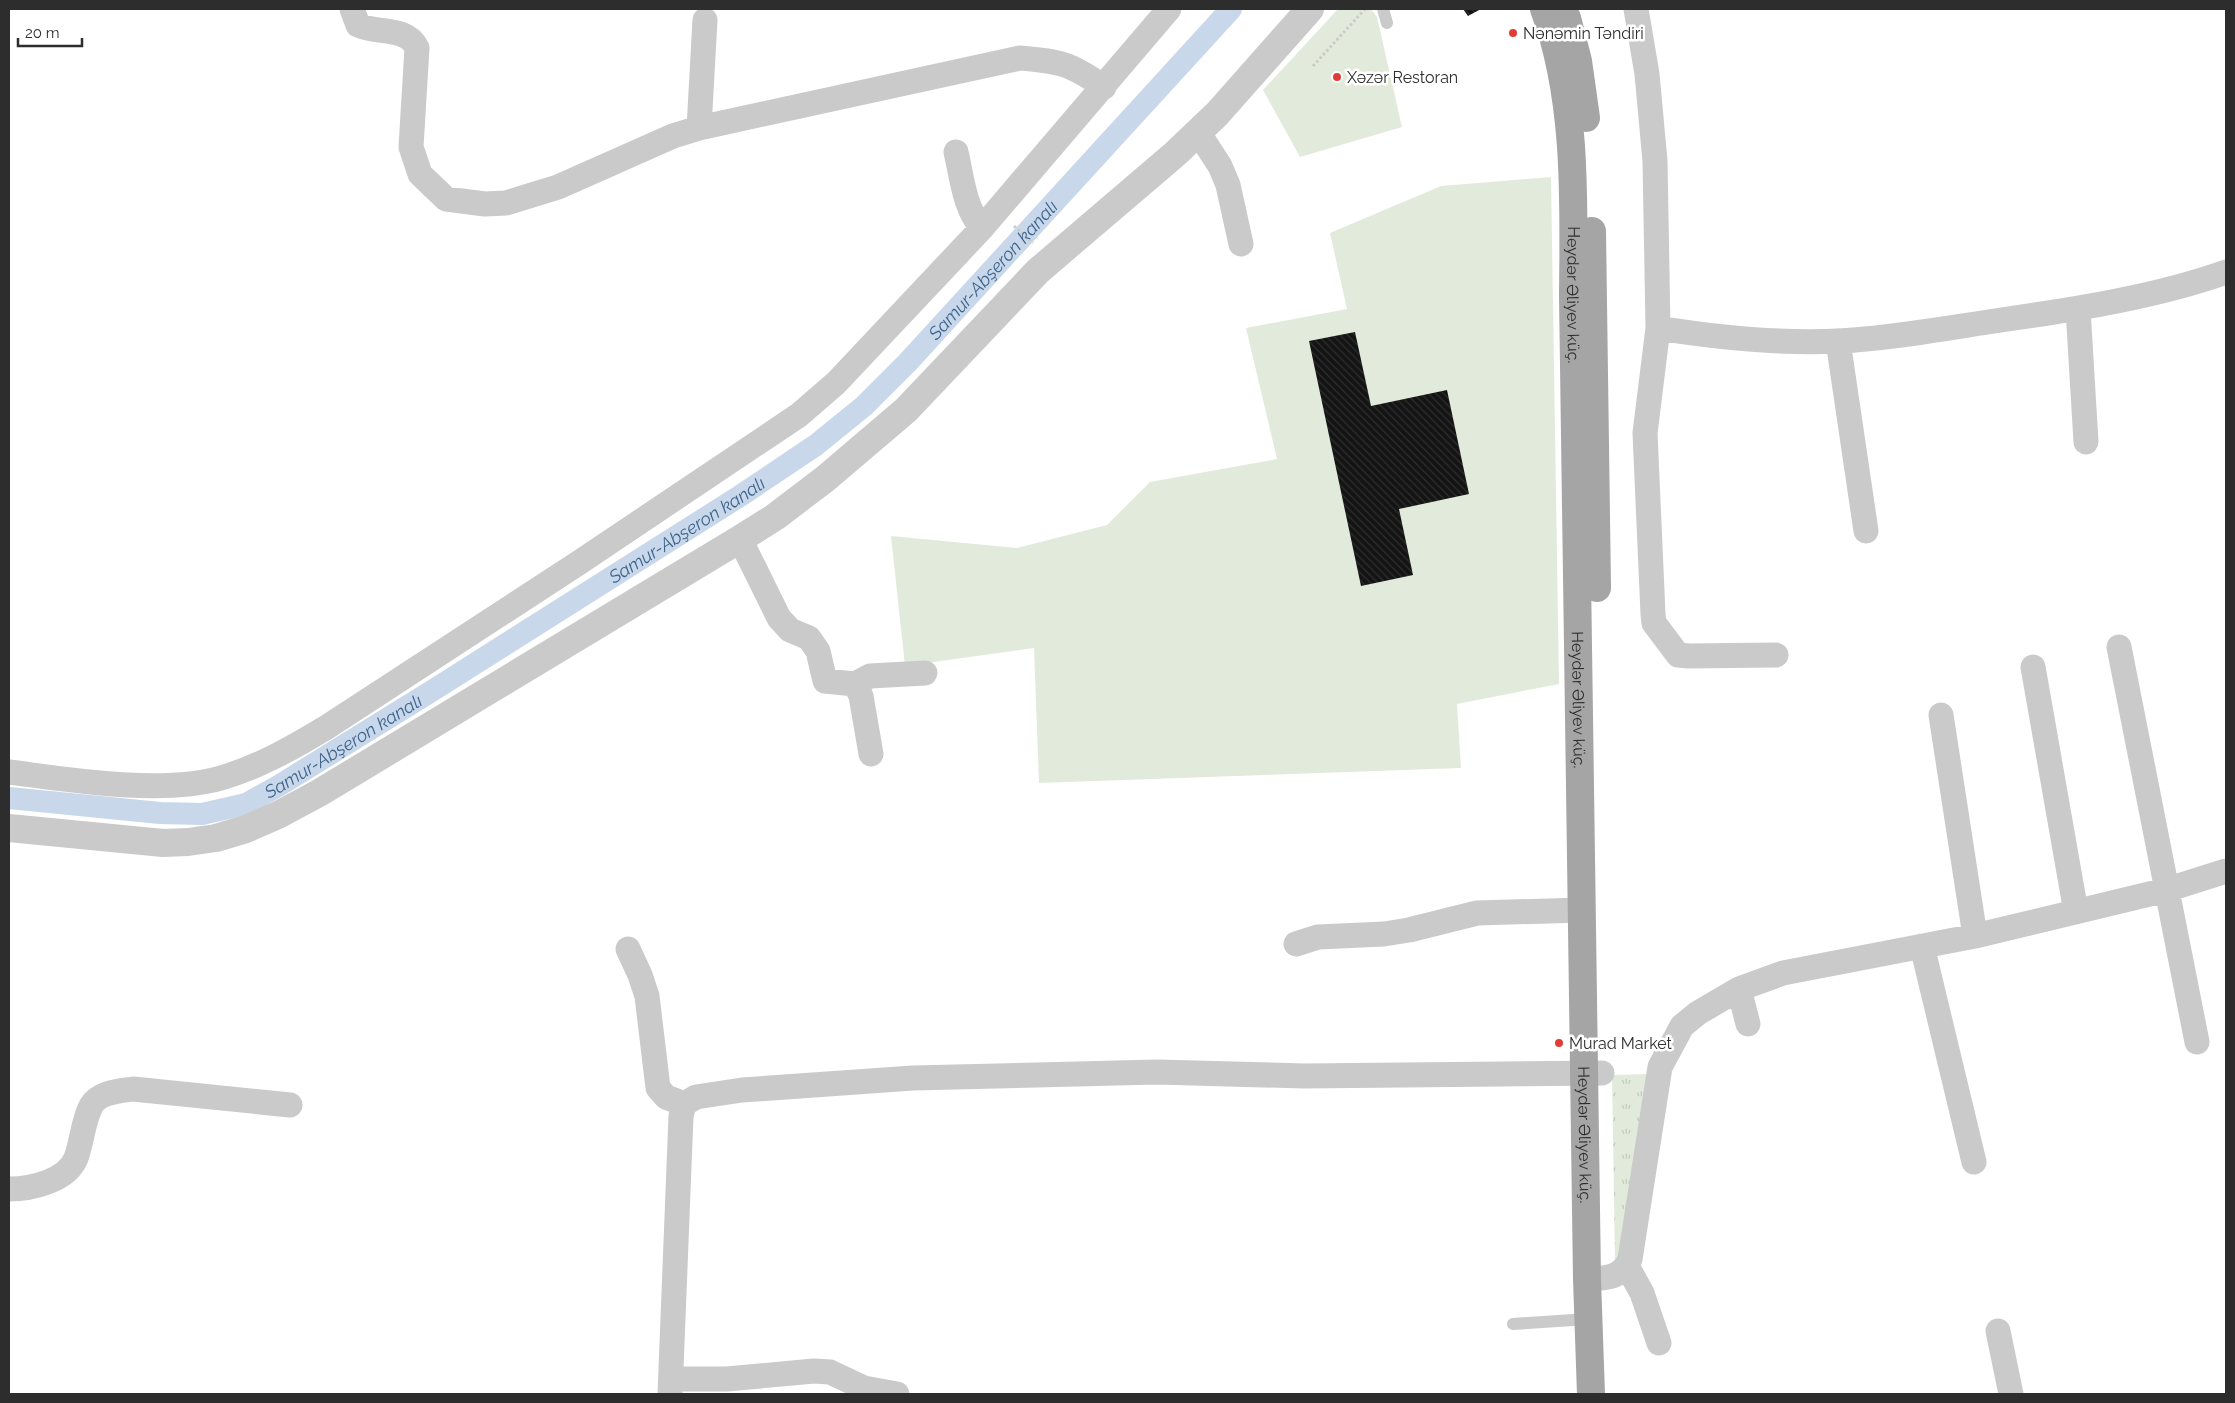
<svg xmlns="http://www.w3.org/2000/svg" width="2235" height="1403" viewBox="0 0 2235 1403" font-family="Raleway,sans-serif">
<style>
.grass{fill:url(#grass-tufts)}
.park{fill:#e2ebdb}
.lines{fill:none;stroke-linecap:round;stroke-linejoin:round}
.canal{stroke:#c8d8ea;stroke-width:22}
.building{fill:url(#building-back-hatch)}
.path{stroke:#cacaca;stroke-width:3;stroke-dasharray:2.5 2.5;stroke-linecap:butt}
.service{stroke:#cacaca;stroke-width:12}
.minor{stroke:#cacaca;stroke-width:25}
.tertiary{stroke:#cacaca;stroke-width:28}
.primary{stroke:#a5a5a5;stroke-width:28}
.poi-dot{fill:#e03d34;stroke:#fff;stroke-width:2}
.labels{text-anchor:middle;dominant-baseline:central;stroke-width:5;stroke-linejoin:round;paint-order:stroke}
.poi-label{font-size:16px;fill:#2d2d2d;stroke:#fff;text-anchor:start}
.street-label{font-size:16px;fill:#2d2d2d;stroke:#fff}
.water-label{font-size:18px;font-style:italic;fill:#3e648d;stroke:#fff}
</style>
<defs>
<pattern id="grass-tufts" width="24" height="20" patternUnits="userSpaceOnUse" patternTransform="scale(1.25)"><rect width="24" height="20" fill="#e2ebdb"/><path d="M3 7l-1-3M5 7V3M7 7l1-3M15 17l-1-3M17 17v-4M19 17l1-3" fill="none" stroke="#c2cabc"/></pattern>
<pattern id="building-back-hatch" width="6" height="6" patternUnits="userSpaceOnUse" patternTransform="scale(1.25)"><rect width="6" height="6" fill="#141414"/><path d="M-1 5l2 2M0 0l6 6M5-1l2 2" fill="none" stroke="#2e2e2e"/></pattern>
</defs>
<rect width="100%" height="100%" fill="#fff"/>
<path class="grass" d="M1648 1074 1624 1261H1615L1612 1075Z"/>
<path class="park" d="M1338 9H1371L1377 17 1402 127 1300 157 1263 90Z
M1551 177 1559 684 1457 704 1461 768 1039 783 1034 648 905 666 891 536 1017 548 1107 525 1150 482 1277 459 1246 328 1347 309 1330 233 1441 186Z"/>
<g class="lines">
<path class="canal" id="s1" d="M9 798 160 813 202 814 246 804 280 785 435 689 740 496 816 445 864 406 908 362 1231 9"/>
</g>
<path class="building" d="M1463 9H1481L1468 16Z
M1355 332 1371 406 1447 390 1469 494 1399 509 1413 575 1361 586 1309 341Z"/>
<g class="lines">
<path class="path" d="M1313 66 1365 9
M1014 226 1033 243"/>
<path class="service" d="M1383 9 1387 23
M1513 1324 1588 1319"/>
<path class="minor" d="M352 9 358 25C377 34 407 26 417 48L411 147 420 174 446 199 485 204 506 203 558 187 673 136 699 128 1020 58C1060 61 1071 64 1104 87
M1636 9 1647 74 1655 161 1658 328 1645 433 1653 614 1654 623 1678 655 1689 656 1776 655
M699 128 705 20
M1198 132 1220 166 1228 185 1241 244
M956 152C962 177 964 208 982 228
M2078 309 2086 442
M1658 328C1714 337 1781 344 1839 341 1895 338 1952 327 2008 319 2078 309 2159 296 2226 272
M1838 341 1866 531
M740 539 779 618 790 630 809 638 818 651 825 681 855 684 861 696 871 754
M2119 647 2197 1042
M2033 667 2076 912
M855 684 870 676 925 673
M1941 715 1975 936
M9 772C71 780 161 795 221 778 259 767 294 747 327 727L580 562 799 415 836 383 982 228 1169 9
M1296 944 1318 937 1384 934 1409 930 1477 913 1582 910
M1922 946 1974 1162
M628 949 640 975 647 996 658 1088 666 1097 684 1104
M1739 989 1748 1024
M9 1189C31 1189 67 1181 76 1158 82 1142 83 1121 91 1106 99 1092 119 1091 133 1089L290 1105
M1627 1266 1642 1293 1659 1343
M1587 1279C1606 1278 1622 1278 1630 1259L1660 1067 1682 1026 1698 1013 1739 989 1783 973 1975 936 2166 890 2226 871
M1998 1331 2011 1394
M671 1379H727L814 1371 830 1372 864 1388 897 1394
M670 1394 681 1116 684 1104 696 1097 742 1090 913 1078 1157 1072 1304 1076 1602 1073"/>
<path class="tertiary" d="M9 828 163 843 188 842 216 838 246 829 278 815 319 793 740 539 775 517 825 479 906 410 1038 271 1175 154 1217 114 1310 9"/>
<g class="primary">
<path id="s2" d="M1544 9C1577 97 1574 202 1573 295L1587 1279 1591 1394"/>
<path d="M1567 18 1578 61 1586 118"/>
<path d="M1592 231 1597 588"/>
</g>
</g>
<g class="poi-dot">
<circle cx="1513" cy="33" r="5"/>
<circle cx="1337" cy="77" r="5"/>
<circle cx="1559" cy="1043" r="5"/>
</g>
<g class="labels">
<g class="poi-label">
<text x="1523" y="33">Nənəmin Təndiri</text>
<text x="1347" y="77">Xəzər Restoran</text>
<text x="1569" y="1043">Murad Market</text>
</g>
<g class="street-label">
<text stroke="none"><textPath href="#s2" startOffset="289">Heydər Əliyev küç.</textPath></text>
<text stroke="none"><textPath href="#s2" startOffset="694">Heydər Əliyev küç.</textPath></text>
<text stroke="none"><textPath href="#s2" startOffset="1129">Heydər Əliyev küç.</textPath></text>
</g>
<g class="water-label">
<text stroke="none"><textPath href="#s1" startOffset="1162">Samur-Abşeron kanalı</textPath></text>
<text stroke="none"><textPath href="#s1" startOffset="758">Samur-Abşeron kanalı</textPath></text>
<text stroke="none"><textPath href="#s1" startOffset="352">Samur-Abşeron kanalı</textPath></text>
</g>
</g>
<rect width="2235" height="1403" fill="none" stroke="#2d2d2d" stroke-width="20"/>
<path d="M18 38v8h64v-8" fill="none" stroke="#2d2d2d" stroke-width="2.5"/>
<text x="25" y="38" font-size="15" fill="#2d2d2d" stroke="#ffffff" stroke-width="4" paint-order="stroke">20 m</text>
</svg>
